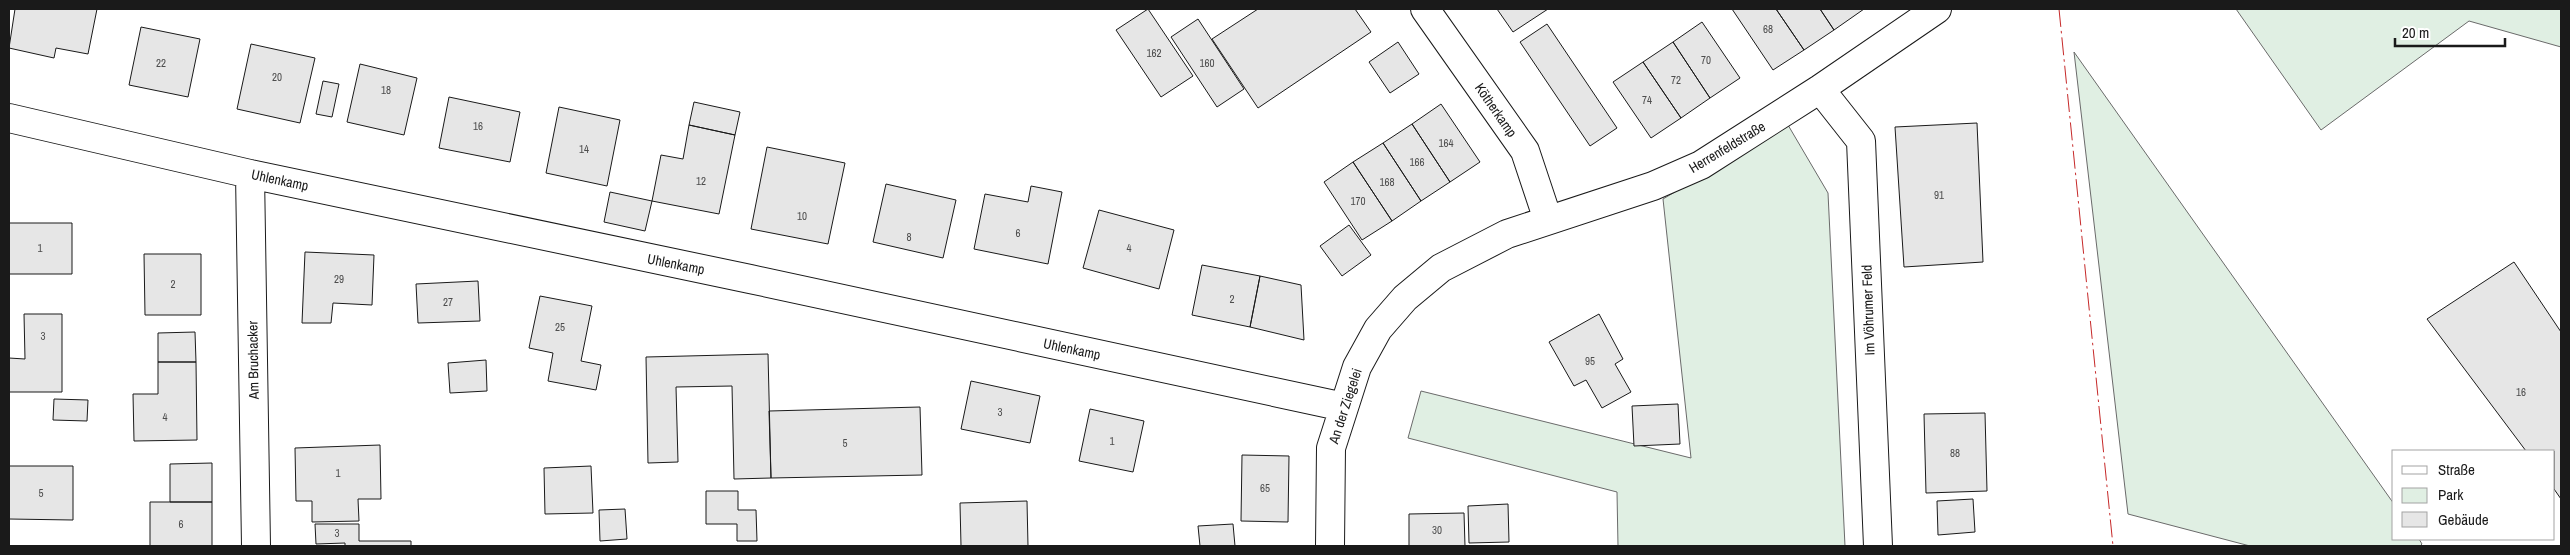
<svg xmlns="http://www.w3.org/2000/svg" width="2570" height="555" viewBox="0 0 2570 555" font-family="'Archivo Narrow',sans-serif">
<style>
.green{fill:#e0efe3;stroke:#6a6a6a}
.building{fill:#e6e6e6;stroke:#1a1a1a}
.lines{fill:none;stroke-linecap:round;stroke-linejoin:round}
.minor-casing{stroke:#1a1a1a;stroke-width:30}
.minor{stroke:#fff;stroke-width:28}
.power{stroke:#c62828;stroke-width:1;stroke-dasharray:18 4 2.5 4;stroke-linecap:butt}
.labels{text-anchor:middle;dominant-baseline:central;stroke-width:4;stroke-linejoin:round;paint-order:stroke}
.number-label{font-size:11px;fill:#4d4d4d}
.street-label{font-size:14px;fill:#1a1a1a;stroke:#fff}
</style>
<rect width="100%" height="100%" fill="#fff"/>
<path class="green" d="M2236 9H2561V47L2469 21 2321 130Z
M2074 52 2394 504V539H2419L2422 544 2420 546H2250L2128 514Z
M1788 125 1828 193 1845 546H1618L1617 492 1408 438 1421 391 1691 458 1663 199Z"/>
<path class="building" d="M15 9H97L88 54 56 48 54 58 9 48Z
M1148 9 1193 76 1161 97 1116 30Z
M1258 9H1355L1371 32 1258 108 1212 39Z
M1497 9H1548L1513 32Z
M1732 9H1776L1804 50 1773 70Z
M1776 9H1820L1834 30 1804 50Z
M1820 9H1864L1834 30Z
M1198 19 1244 89 1217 107 1171 37Z
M1702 22 1740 78 1710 98 1673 42Z
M1547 24 1617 128 1590 146 1520 42Z
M141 27 200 39 188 97 129 85Z
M1398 42 1419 74 1390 93 1369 62Z
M1673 42 1710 98 1681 118 1643 62Z
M251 44 315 58 300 123 237 109Z
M1643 62 1681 118 1651 138 1613 82Z
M360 64 417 78 404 135 347 122Z
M323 81 339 84 332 117 316 114Z
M449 97 520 112 510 162 439 148Z
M694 102 740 112 735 135 689 125Z
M1441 104 1480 162 1450 182 1412 124Z
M559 107 620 120 607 186 546 173Z
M1977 123 1983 262 1904 267 1895 127Z
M1412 124 1450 182 1421 201 1383 143Z
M689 125 735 135 719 214 652 201 661 155 683 159Z
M1383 143 1421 201 1392 221 1353 162Z
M767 147 845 163 828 244 751 229Z
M1353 162 1392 221 1362 240 1324 182Z
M886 184 956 200 943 258 873 242Z
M1031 186 1062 192 1048 264 974 249 985 194 1028 202Z
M610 192 652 201 645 231 604 222Z
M1099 210 1174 230 1159 289 1083 268Z
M9 223H72V274H9Z
M1349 225 1371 255 1342 276 1320 246Z
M305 252 374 255 372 305 333 303 331 323H302Z
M144 254H201V315H145Z
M2514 262 2561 332V499L2554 489V451H2526L2427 319Z
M1202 265 1260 276 1250 327 1192 315Z
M1260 276 1301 285 1304 340 1250 327Z
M478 281 480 321 418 323 416 284Z
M540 296 592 306 581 361 601 365 596 390 548 381 553 353 529 348Z
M24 314H62V392H9V358L25 359Z
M1599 314 1623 359 1615 364 1631 392 1602 408 1586 380 1574 386 1549 342Z
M195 332 196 362H158V333Z
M768 354 771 478 734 479 732 386 676 387 678 462 648 463 646 357Z
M486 360 487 391 450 393 448 363Z
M158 362H196L197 440 134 441 133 394H158Z
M971 381 1040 396 1030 443 961 429Z
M54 399 88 400 87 421 53 420Z
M1678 404 1680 444 1634 446 1632 406Z
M920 407 922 475 771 478 769 411Z
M1090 409 1144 421 1133 472 1079 461Z
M1985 413 1987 491 1926 493 1924 414Z
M380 445 381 499H358L359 521 312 522V501H296L295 448Z
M1242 455 1289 456 1288 522 1241 521Z
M212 463V502H170V464Z
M9 466H73V520L9 519Z
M591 466 593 513 545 514 544 468Z
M706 491H738V510H756L757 541H737V524H706Z
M1973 499 1975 532 1938 535 1937 501Z
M1027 501 1028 546H961L960 503Z
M150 502H212V546H150Z
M1508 504 1509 542 1469 543 1468 506Z
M625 509 627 539 600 541 599 510Z
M1464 513 1465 546H1409V514Z
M315 524H359V541H411V546H345V543L316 544Z
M1233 524 1235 546H1200L1198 526Z"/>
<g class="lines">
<defs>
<path id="minor" d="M1425 9 1525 151 1548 220
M1820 89 1861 141 1878 546
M9 118 250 174 750 279 1344 407
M250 174 256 546
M1330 546 1331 448 1357 367 1378 329 1405 298 1441 268 1507 234 1653 186 1701 165 1820 89 1937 9"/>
</defs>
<use href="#minor" class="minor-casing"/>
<use href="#minor" class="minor"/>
<path class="power" d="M2059 9 2113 546"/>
</g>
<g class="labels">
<g class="number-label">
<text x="1768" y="29">68</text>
<text x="1154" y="53">162</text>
<text x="1706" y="60">70</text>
<text x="161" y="63">22</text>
<text x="1207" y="63">160</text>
<text x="277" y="77">20</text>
<text x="1676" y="80">72</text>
<text x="386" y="90">18</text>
<text x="1647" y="100">74</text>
<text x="478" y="126">16</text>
<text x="1446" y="143">164</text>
<text x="584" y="149">14</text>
<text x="1417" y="162">166</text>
<text x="701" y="181">12</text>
<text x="1387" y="182">168</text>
<text x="1939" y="195">91</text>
<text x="1358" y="201">170</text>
<text x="802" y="216">10</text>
<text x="1018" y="233">6</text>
<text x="909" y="237">8</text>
<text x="40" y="248">1</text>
<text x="1129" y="248">4</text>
<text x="339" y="279">29</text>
<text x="173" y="284">2</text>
<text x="1232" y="299">2</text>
<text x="448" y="302">27</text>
<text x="560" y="327">25</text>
<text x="43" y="336">3</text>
<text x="1590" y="361">95</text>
<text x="2521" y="392">16</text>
<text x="1000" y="412">3</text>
<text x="165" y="417">4</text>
<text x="1112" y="441">1</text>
<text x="845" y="443">5</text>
<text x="1955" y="453">88</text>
<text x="338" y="473">1</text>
<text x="1265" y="488">65</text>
<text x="41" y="493">5</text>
<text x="181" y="524">6</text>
<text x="1437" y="530">30</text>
<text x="337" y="533">3</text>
</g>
<g class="street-label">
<text transform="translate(1496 110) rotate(55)">Kötherkamp</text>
<text transform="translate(1727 147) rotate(-31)">Herrenfeldstraße</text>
<text transform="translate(280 180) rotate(12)">Uhlenkamp</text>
<text transform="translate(676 264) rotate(11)">Uhlenkamp</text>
<text transform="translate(1868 310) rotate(-92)">Im Vöhrumer Feld</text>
<text transform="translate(1072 349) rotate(12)">Uhlenkamp</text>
<text transform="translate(253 360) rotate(-91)">Am Bruchacker</text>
<text transform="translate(1345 406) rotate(-72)">An der Ziegelei</text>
</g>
</g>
<rect width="2570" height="555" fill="none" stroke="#1a1a1a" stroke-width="20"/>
<rect x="2392" y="450" width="162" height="90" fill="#ffffff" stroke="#a3a3a3"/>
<rect x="2402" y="466" width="25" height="8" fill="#ffffff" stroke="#a3a3a3"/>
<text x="2438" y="475" font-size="15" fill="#1a1a1a">Straße</text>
<rect x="2402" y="488" width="25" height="15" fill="#e0efe3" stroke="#a3a3a3"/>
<text x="2438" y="500" font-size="15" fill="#1a1a1a">Park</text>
<rect x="2402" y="512" width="25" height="15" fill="#e6e6e6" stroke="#a3a3a3"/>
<text x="2438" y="525" font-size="15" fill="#1a1a1a">Gebäude</text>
<path d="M2395 38v8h110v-8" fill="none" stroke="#1a1a1a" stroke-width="2.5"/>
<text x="2402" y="38" font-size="15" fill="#1a1a1a" stroke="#ffffff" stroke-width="4" paint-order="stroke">20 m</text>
</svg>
